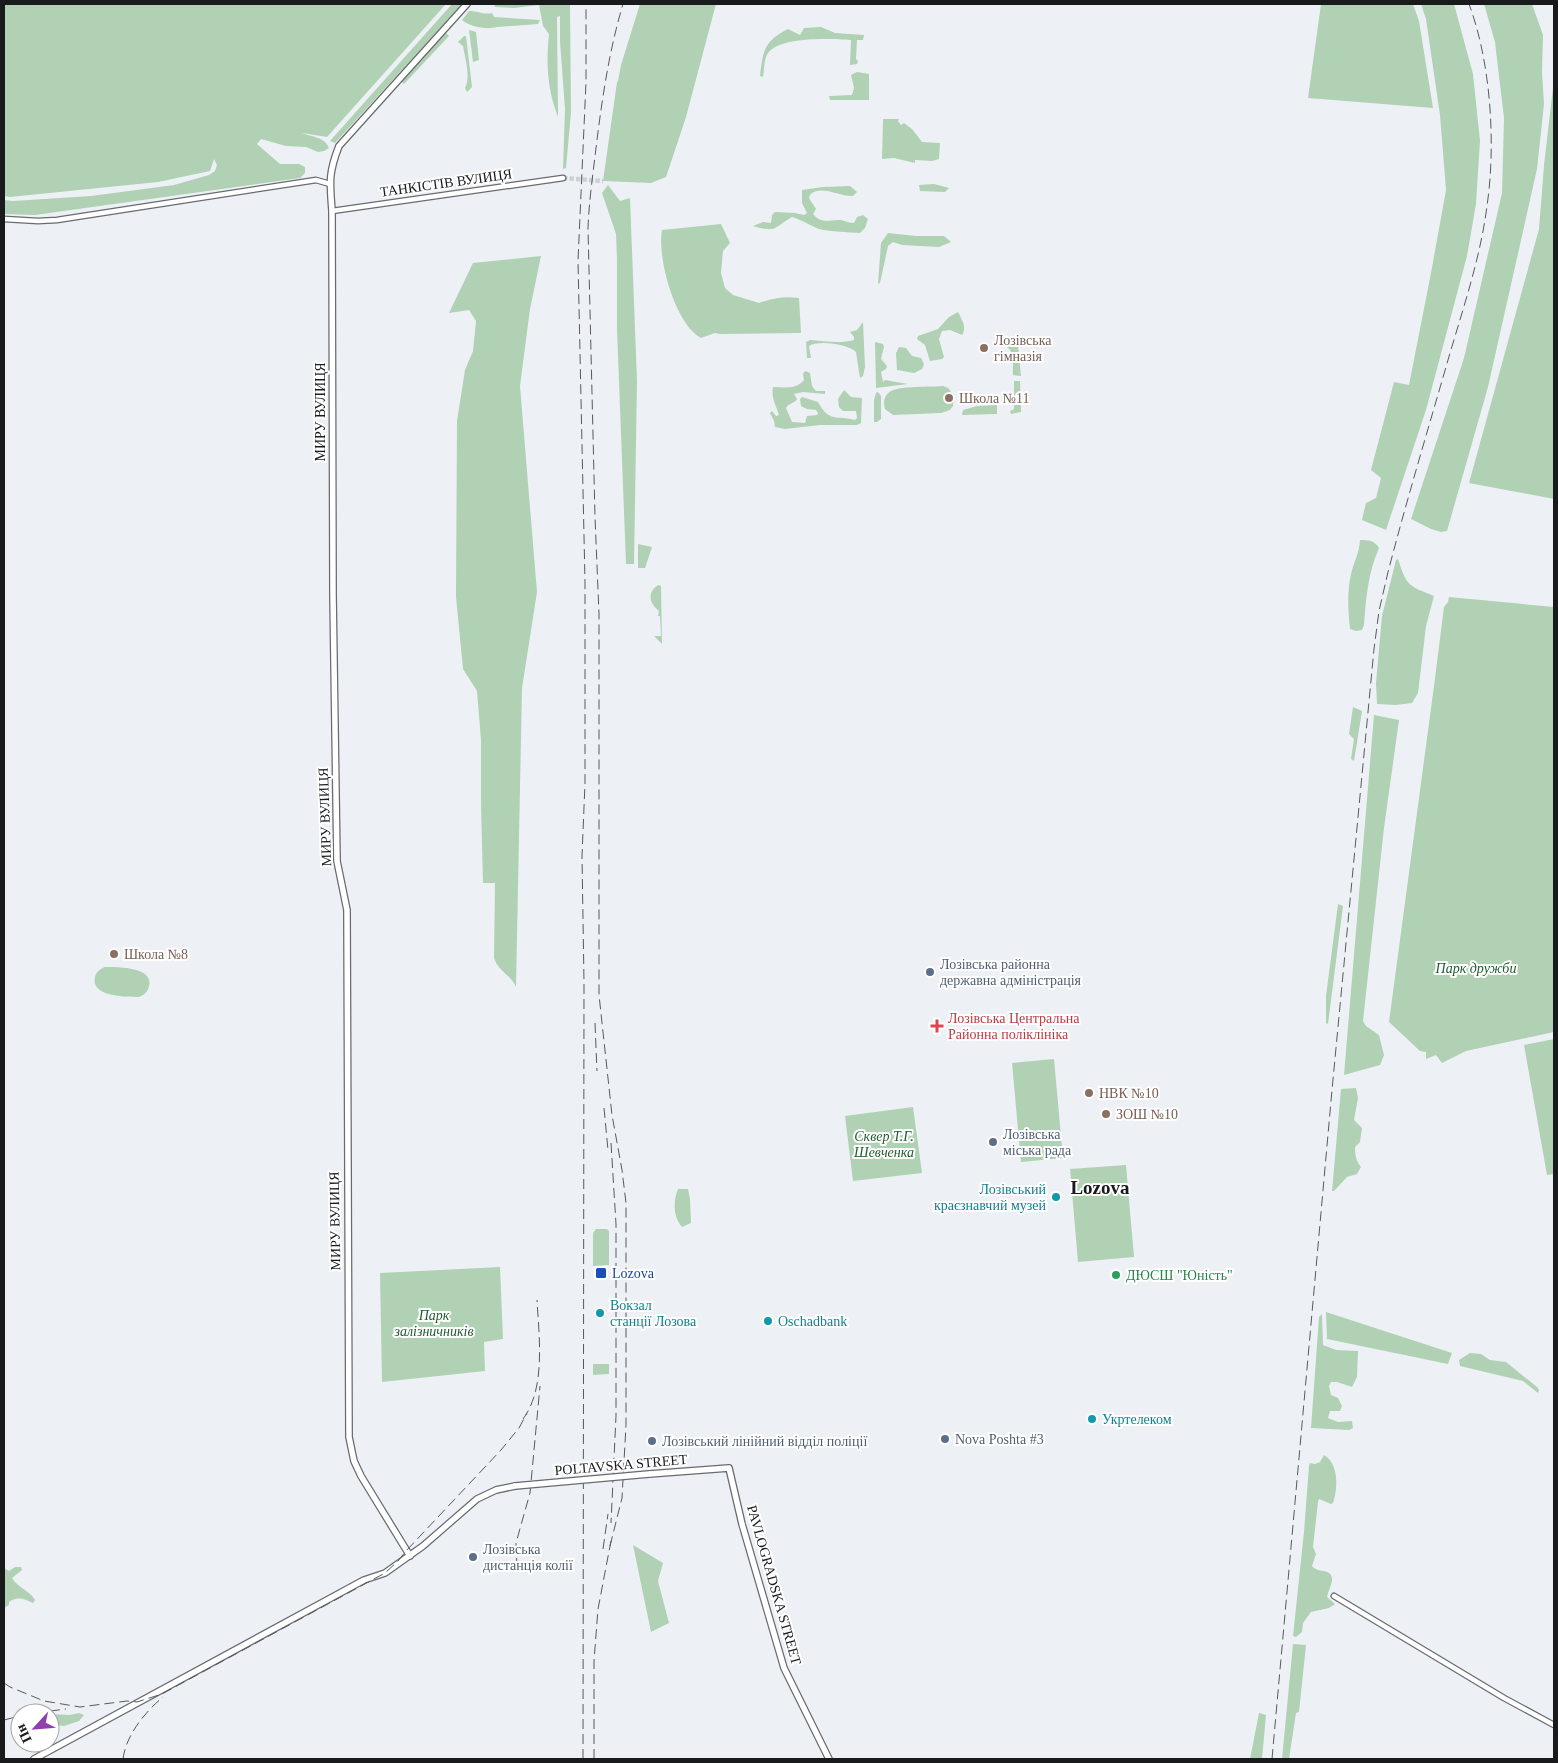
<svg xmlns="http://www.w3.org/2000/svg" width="1558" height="1763" viewBox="0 0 1558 1763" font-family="'Times New Roman',serif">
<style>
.green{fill:#b0d1b4}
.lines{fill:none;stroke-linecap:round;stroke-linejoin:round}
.minor-tunnel{stroke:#cdd1d5;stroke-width:4.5;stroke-dasharray:4.5 2;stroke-linecap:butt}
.minor-casing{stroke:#686b6f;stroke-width:7}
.major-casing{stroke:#686b6f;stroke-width:8}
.minor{stroke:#fff;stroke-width:4.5}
.major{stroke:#fff;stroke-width:5.5}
.rail{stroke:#57595c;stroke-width:1;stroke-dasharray:10 5;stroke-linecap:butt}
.major-bridge-casing{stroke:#686b6f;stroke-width:8;stroke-linecap:butt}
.major-bridge{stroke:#fff;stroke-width:5.5}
.education-dot{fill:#8d6e63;stroke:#fff;stroke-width:2}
.service-dot{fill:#5c6f8a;stroke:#fff;stroke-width:2}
.health-dot{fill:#e0444e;stroke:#fff;stroke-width:2}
.culture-dot{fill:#0f9aa8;stroke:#fff;stroke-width:2}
.transit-dot{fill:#1a4fb4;stroke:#fff;stroke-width:2}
.leisure-dot{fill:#2e9e5b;stroke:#fff;stroke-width:2}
.labels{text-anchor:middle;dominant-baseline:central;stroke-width:4;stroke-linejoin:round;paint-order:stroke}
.street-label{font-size:14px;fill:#191a1c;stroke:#fff}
.education-label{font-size:14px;fill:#785e54;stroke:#fff;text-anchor:start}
.service-label{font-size:14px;fill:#4e5e75;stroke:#fff;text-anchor:start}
.park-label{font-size:14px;font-style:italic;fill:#1e5c2d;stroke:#fff}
.health-label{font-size:14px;fill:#be3a42;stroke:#fff;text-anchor:start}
.culture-label{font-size:14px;fill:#0d838f;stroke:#fff;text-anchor:start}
.transit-label{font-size:14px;fill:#164399;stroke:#fff;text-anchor:start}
.leisure-label{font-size:14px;fill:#27864d;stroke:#fff;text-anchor:start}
.district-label{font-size:19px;font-weight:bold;fill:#191a1c;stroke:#fff}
</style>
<rect width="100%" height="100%" fill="#edf1f6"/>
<path class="green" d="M4 4H446L327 137 302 133C312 137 325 137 329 148L324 151 318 152 306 147 286 146 261 139 257 144 280 164H299L305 167V173L300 178 35 215 4 214V200L13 201 91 196 174 185 209 175 215 171 217 165 214 159 210 171 158 182 10 197 4 196Z
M452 4H462L335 143 330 141Z
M494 4H570L571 112 566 168 563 169 565 109 560 41V16L557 17 558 117C547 88 546 63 549 34L543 26 539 5 514 8 495 7Z
M640 4H716L686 117 666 177 651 183 603 181 617 82 618 81 621 65Z
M1321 4H1413L1419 21 1433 108 1308 98Z
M1421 4H1454L1473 74 1480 141 1476 204 1467 256 1426 410 1386 530 1362 520 1366 503 1376 498 1381 478 1371 470 1394 382 1409 385 1431 273 1446 190 1440 115 1426 19Z
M1484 4H1532L1543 35 1542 72 1544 104 1537 169 1488 387 1447 531 1441 532 1431 529 1411 519 1464 358 1502 193 1504 118 1495 42Z
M469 11C478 11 484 15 492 13L494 17 540 20 538 24 497 27C487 30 470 27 462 20Z
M821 27 835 33 864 35 863 40H857L856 59 858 61 857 64 850 65 851 40C832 39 774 35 766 57 764 63 764 71 763 77L760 76C763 51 764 41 788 29L800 35 804 28Z
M469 30 476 32 479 60 473 62Z
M446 33 449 36 404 84 401 81Z
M464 36H466L472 87 467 92 465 88C471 77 465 58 463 46L458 42Z
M857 72 869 74V100H830L829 96 852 95 854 88 851 75Z
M1554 79V499L1469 483 1539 229 1544 165Z
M883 119H899L898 121 901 125 904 123 912 129 922 142 940 143 939 159 932 161 915 160V163L894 158 882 159Z
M934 184 949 188 945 192 920 191 919 185Z
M608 185 620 201 630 198 637 381 634 564H626L617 329V259L616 234 602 193Z
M850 186 857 192 853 196C840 197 820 184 810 195L809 198 816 209 813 214C822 225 830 219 841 220 846 221 849 223 854 223L857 217 863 215 868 219 865 228 860 233C847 232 832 232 819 229 811 226 802 220 792 217 773 228 777 233 753 226L763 222 771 223 772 215 775 212 795 213 804 215 807 213 802 203V190L823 187Z
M721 224 730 243 723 251 721 273 725 288 733 295 759 303C772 298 786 296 799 298L801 333 720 334 715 333 701 338C675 324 657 258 662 230Z
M888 233 916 236H944L951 242 939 247 902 245 893 242 888 246 880 283 878 284 881 243Z
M541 256 530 309 520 386 537 592 522 688 516 987C511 975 498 971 494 958L495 883H483L481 804V740L477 691 463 669 456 597 457 421 465 370 473 351 476 321 469 310 449 313 473 263Z
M958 312C962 320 967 327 962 335L950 330 942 331 939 339 944 357 942 359 930 361 925 345 917 339 918 336 938 329 949 317Z
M863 322 865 367 863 376 860 378 856 352C848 344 818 340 809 346L811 358H807L806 342 810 340C824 341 840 344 854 340V337L850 332 857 330Z
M875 342 883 344 884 347 881 359 887 366 886 369 881 372 883 382 885 380 908 384 876 388Z
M1008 342H1010L1018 346 1021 376 1013 375C1012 365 1016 354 1007 347Z
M899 347 906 348 912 356 921 358 924 364 922 369 914 373 897 370 896 353Z
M805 371 810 373 812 386 816 391H825V394L803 392 794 394 797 399C795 403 789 403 786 408L792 422 805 423 807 416 817 415 818 413 816 410 807 409 801 406 800 399 802 397 818 402C829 423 837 415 855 420L857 418 856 411H843L839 407 838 399 844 390 851 397 862 398 861 423 857 425H820L785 429 775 427 774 421 770 413 772 411 776 416 779 415C776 405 771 398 773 387 785 387 796 390 804 380L803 374Z
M1014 381H1020L1021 412 1011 414 1010 411 1014 409Z
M943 386 948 388 954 396 953 406 950 410 941 413 893 415 885 409C883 402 884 395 891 391 898 386 933 387 943 386Z
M878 392 881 396V419L877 422H874V400L876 393Z
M997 405V414L962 415 963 410 977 406Z
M1360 540C1369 540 1374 540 1379 548 1368 573 1366 598 1364 625L1362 630 1356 631 1350 629C1348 610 1347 592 1351 574 1354 561 1359 555 1360 540Z
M638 544 652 547 645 568H638Z
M1398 559C1407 586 1407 585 1434 596L1426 626 1418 693 1412 703 1396 705 1377 704 1376 683 1382 616 1396 560Z
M658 585 661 586 662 644 654 636H661L660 616H658L659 611C649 603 647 593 658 585Z
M1449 597 1554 607V1032L1466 1051 1442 1063 1436 1055 1426 1059V1052L1420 1051 1389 1022 1434 686 1444 607 1448 602Z
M1353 707 1362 711 1354 761 1351 759 1354 739 1349 734Z
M1374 715 1399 720 1384 828 1363 1021 1366 1026 1379 1035 1384 1055 1380 1065 1344 1075Z
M1338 904 1343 906 1328 1024 1326 1023V996Z
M105 967C118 967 154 967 149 986 148 992 144 995 139 997 126 997 90 997 95 977 96 972 100 969 105 967Z
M1554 1039V1174L1547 1175 1524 1045Z
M1054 1059 1063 1158 1021 1162 1012 1063Z
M1356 1088 1358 1098 1354 1120 1362 1128 1360 1142 1355 1147C1355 1155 1356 1161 1361 1167L1357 1174 1347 1177 1334 1191H1332L1341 1089Z
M913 1107 922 1173 853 1181 845 1116Z
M1126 1165 1134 1257 1078 1262 1070 1169Z
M678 1189H688L690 1199 691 1223 682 1227C673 1217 673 1201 678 1189Z
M596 1229H607L609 1231V1265L593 1266V1233Z
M500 1267 503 1339 484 1342 485 1371 382 1382 380 1273Z
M1326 1312 1452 1353 1448 1364 1327 1339Z
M1322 1314 1323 1345 1336 1350 1358 1351 1357 1377 1352 1387 1337 1382H1331L1329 1386 1331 1395 1338 1398 1342 1406 1340 1411H1330L1328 1418 1338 1422 1352 1421 1353 1428 1349 1430 1311 1428 1319 1317Z
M1470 1353 1481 1354 1490 1360 1506 1362 1537 1387 1539 1390 1538 1393 1523 1381 1460 1366 1459 1360Z
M593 1364H609V1374L593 1375Z
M1324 1455C1339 1464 1338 1488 1333 1503L1331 1504 1319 1499 1318 1502 1313 1547 1316 1554 1312 1566C1318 1574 1333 1567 1332 1581 1331 1586 1328 1592 1327 1597L1335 1604 1329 1608 1311 1612 1303 1623 1302 1632 1296 1637 1293 1636 1304 1532 1309 1466 1310 1463 1315 1464 1320 1462Z
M633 1545 663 1563 658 1581 669 1623 651 1632Z
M15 1567H21L22 1570 12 1578C18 1588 29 1590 35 1600L33 1603C24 1599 18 1596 9 1602V1605L4 1608V1568L9 1571Z
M1293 1644 1306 1645 1299 1712 1296 1713 1289 1759H1282Z
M79 1713 84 1715 79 1721 64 1726 50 1724V1714L70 1715Z
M1259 1713 1266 1715 1262 1759H1250Z"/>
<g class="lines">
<path class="minor-tunnel" d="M563 178 603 181"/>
<defs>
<path id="minor" d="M332 211 563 178
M4 219 38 221 57 220 316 180 330 184
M1334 1596 1504 1698 1554 1725"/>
<path id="major" d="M649 1474 729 1468 742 1524 784 1668 829 1759
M410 1556 361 1476 354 1461 349 1437 347 910 337 861 333 595 332 211C330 183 328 174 339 146L467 4
M34 1759 364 1580 385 1573 423 1546 477 1499 496 1490 515 1486"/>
</defs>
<use href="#minor" class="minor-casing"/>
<use href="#major" class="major-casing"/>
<use href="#minor" class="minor"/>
<use href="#major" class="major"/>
<path class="rail" d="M595 1023 597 1071
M604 1108 608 1150
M611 1143 616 1224V1416L611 1523
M523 1419C546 1388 539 1337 537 1300
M610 1546 622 1498 626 1425V1203L622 1170 612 1115 599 995V614L595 517 588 228C589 201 593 174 596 148 602 99 609 51 623 4
M603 1549 608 1514
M517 1568 516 1543 530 1493 540 1386
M4 1683 10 1687 44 1701 80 1707 127 1701 137 1702 162 1694 385 1573 398 1561 406 1551 501 1450 519 1428 527 1413
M35 1713 66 1709
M4 1720 20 1716
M123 1759C126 1735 145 1712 163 1697
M583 1759 584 982 582 856 585 783V582L578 261 586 82V4
M594 1759V1661L598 1609 611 1541
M1272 1759 1332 1090 1374 649 1379 611 1388 572C1406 503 1426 436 1446 367 1461 314 1480 261 1487 206 1496 144 1491 63 1469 4"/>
<defs>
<path id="major-bridge" d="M515 1486 649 1474"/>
</defs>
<use href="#major-bridge" class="major-bridge-casing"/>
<use href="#major-bridge" class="major-bridge"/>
</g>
<g class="education-dot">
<circle cx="984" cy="348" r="5"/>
<circle cx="949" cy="398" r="5"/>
<circle cx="114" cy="954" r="5"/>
<circle cx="1089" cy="1093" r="5"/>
<circle cx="1106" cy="1114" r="5"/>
</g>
<g class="service-dot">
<circle cx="930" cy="972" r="5"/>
<circle cx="993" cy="1142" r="5"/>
<circle cx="945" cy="1439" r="5"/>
<circle cx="652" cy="1441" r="5"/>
<circle cx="473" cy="1557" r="5"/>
</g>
<path class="health-dot" d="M934.5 1018.5h5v5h5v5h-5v5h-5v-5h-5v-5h5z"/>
<g class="culture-dot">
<circle cx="1056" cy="1197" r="5"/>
<circle cx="600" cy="1313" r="5"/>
<circle cx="768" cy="1321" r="5"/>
<circle cx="1092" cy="1419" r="5"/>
</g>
<rect class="transit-dot" x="595" y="1267" width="12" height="12" rx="2.5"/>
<circle class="leisure-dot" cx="1116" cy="1275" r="5"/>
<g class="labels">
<g class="street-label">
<text transform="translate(446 183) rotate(-8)">ТАНКІСТІВ ВУЛИЦЯ</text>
<text transform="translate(320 412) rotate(-90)">МИРУ ВУЛИЦЯ</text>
<text transform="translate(325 817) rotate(-92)">МИРУ ВУЛИЦЯ</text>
<text transform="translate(335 1221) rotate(-91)">МИРУ ВУЛИЦЯ</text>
<text transform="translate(621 1465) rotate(-5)">POLTAVSKA STREET</text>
<text transform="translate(774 1585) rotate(74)">PAVLOGRADSKA STREET</text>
</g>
<g class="education-label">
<text x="994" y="340">Лозівська<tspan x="994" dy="16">гімназія</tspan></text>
<text x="959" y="398">Школа №11</text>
<text x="124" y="954">Школа №8</text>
<text x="1099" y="1093">НВК №10</text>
<text x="1116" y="1114">ЗОШ №10</text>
</g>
<g class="service-label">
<text x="940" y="964">Лозівська районна<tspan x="940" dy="16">державна адміністрація</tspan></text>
<text x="1003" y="1134">Лозівська<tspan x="1003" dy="16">міська рада</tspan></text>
<text x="955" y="1439">Nova Poshta #3</text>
<text x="662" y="1441">Лозівський лінійний відділ поліції</text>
<text x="483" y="1549">Лозівська<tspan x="483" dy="16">дистанція колії</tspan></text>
</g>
<g class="park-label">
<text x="1476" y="968">Парк дружби</text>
<text x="884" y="1136">Сквер Т.Г.<tspan x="884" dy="16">Шевченка</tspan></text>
<text x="434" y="1315">Парк<tspan x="434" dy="16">залізничників</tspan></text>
</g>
<g class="health-label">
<text x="948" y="1018">Лозівська Центральна<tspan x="948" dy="16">Районна поліклініка</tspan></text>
</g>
<g class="culture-label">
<text x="1046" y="1189" text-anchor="end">Лозівський<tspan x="1046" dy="16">краєзнавчий музей</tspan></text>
<text x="610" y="1305">Вокзал<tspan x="610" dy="16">станції Лозова</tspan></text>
<text x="778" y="1321">Oschadbank</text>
<text x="1102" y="1419">Укртелеком</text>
</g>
<g class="transit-label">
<text x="612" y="1273">Lozova</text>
</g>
<g class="leisure-label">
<text x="1126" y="1275">ДЮСШ "Юність"</text>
</g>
<g class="district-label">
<text x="1100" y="1187">Lozova</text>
</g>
</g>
<rect width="1558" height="1763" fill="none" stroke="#191a1c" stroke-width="10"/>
<g transform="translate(35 1728) rotate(244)"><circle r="24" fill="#ffffff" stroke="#a3a3a4"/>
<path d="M0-4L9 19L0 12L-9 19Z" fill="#903faf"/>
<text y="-8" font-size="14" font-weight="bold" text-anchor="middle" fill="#191a1c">Пн</text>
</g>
</svg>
